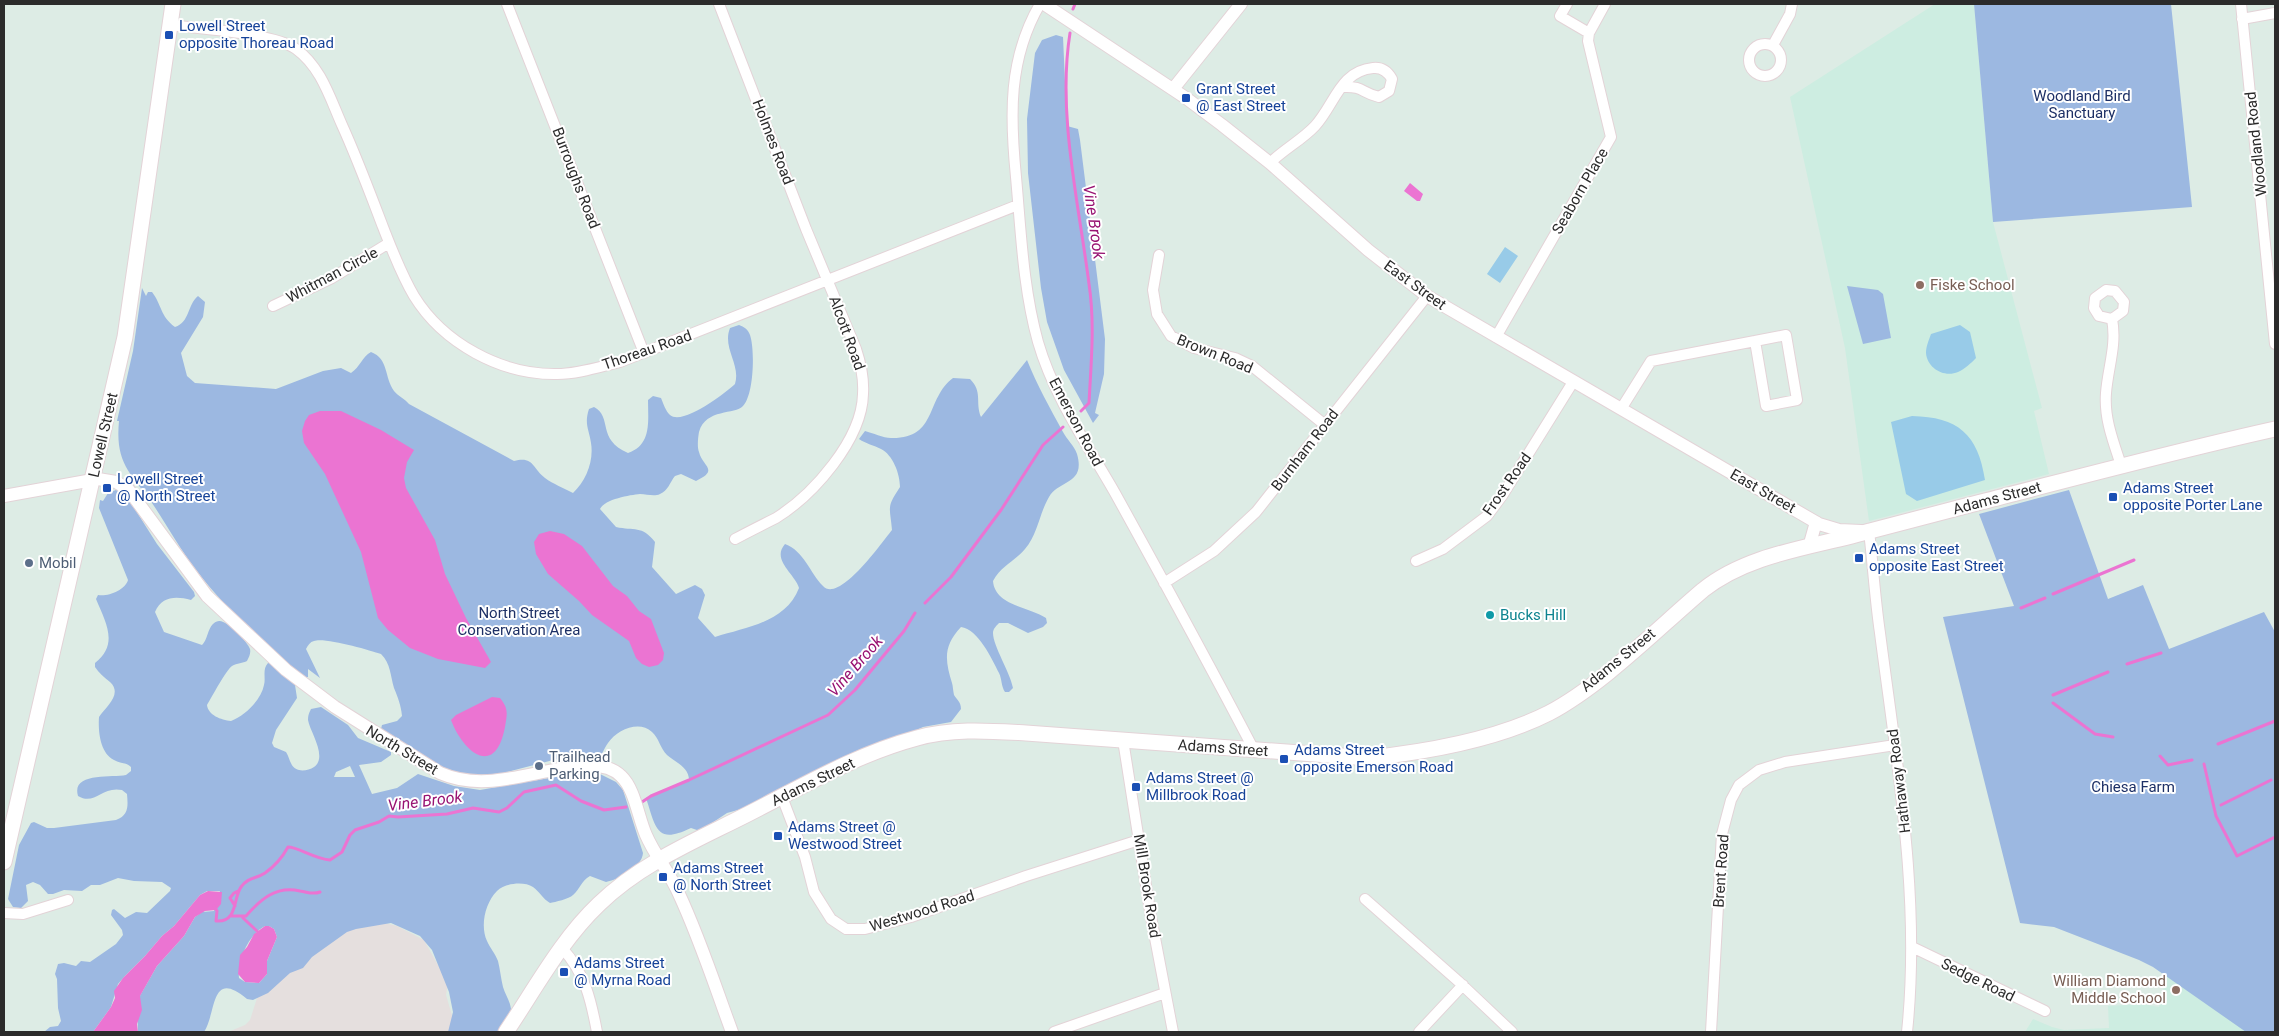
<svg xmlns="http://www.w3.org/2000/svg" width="2279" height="1036" viewBox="0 0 2279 1036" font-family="Roboto,sans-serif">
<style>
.industrial{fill:#e5dfde}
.education{fill:#cdede1}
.green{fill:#9cb8e1;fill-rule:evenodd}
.pitch{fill:#98cbe8}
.water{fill:#eb74d2}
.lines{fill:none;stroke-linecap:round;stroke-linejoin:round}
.stream{stroke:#eb74d2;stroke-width:3}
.minor-casing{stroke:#e3d3d7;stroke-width:12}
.tertiary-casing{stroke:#e3d3d7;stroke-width:14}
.secondary-casing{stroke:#e3d3d7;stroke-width:17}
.minor{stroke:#fff;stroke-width:10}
.tertiary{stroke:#fff;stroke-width:12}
.secondary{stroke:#fff;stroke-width:15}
.transit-dot{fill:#1a4fb4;stroke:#fff;stroke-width:2}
.education-dot{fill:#8d6e63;stroke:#fff;stroke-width:2}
.service-dot{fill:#5c6f8a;stroke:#fff;stroke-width:2}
.culture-dot{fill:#0f9aa8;stroke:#fff;stroke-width:2}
.labels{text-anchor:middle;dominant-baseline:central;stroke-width:4;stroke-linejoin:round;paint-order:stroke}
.transit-label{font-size:15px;fill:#164399;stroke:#fff;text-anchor:start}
.park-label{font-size:15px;fill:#1d3066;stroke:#fff}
.street-label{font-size:15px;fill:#2b2b2b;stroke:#fff}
.education-label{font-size:15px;fill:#785e54;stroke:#fff;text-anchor:start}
.service-label{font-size:15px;fill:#4e5e75;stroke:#fff;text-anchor:start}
.culture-label{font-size:15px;fill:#0d838f;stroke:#fff;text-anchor:start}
.water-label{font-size:16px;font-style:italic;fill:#981272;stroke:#fff}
</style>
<rect width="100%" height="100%" fill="#ddece5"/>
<path class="industrial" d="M365 918 397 926 424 940 448 983 446 995 457 1032H228L245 1025 250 1020 258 995Z"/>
<path class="education" d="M1935 4H1974L1993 222 2042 408 2034 411 2049 474 1869 521 1845 348 1790 97Z
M2167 975 2249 1032H2025L2033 1019 2052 1027 2064 1030 2109 1028 2108 1006 2143 1004 2159 1007Z"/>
<path class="green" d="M1974 4H2171L2192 207 1993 222Z
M1056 35 1063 37 1067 126 1078 129 1080 140 1105 339 1104 374 1095 413 1099 415 1093 423 1064 370 1047 322 1041 288 1028 173 1027 119 1035 53 1042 40Z
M1847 286 1878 290 1883 294 1891 338 1863 344Z
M142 288 146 296 148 292H152C162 305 160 316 175 327 190 322 187 305 198 296L205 302 203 317 181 353 187 376 195 383 276 389 323 371 341 368 351 373C360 367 362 357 371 352 389 359 384 377 394 391 398 396 405 399 409 404L514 461C534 456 532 468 545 478 553 484 564 488 573 493 586 481 594 461 591 443 589 429 584 424 589 409L594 407C613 417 596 439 628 453 652 445 648 421 648 400L653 396 661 398C663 403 666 412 670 415 683 426 725 393 735 384 741 364 722 348 730 328L739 325C744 327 748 329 750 335 755 349 754 395 743 406 735 415 706 408 699 432 698 438 697 447 699 452 702 466 720 470 696 481L681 474 675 476C670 482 668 491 660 494 654 497 647 494 640 494 630 495 605 499 600 509L616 527C634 531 642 525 655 542L652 567 676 594 695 585 702 589 705 595 698 618 715 637C747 627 786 622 799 588 795 574 771 560 785 544 804 551 810 573 823 586 839 604 883 541 892 530 890 506 886 508 900 487 900 474 893 455 881 449 874 445 866 444 859 439L865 431C873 433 883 438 891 438 938 439 925 399 953 378L970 379C983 392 975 402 981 417L1027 360C1037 385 1050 408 1063 432 1067 440 1074 445 1077 454 1086 485 1058 480 1049 497 1039 514 1038 534 1025 549 1014 562 1002 565 993 581 995 606 1030 607 1046 618L1047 623 1043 627 1028 633 1008 623H999C996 626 993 629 993 633 993 646 1010 672 1013 688L1009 692H1005C1001 686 1002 679 999 673 992 659 978 629 961 627 943 646 945 660 952 683 953 686 953 691 954 695 957 700 961 702 961 709L951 722 923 727 752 806 727 813 700 831 691 828C656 845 656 828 646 798L689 780C689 767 675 762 667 755 660 748 659 738 652 732 639 720 617 730 608 743 604 748 603 754 598 759L561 758 499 774 465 775 439 766 381 729 382 725 397 721 402 716C401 705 398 698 394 688 390 675 391 664 381 654 369 650 324 637 314 641 310 642 308 645 306 649L320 678 308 669V677H304C266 644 226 610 196 570 179 548 167 525 152 503 130 472 115 463 119 421H117L133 351Z
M116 490 126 495 157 544 194 592 195 596 191 600C176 596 162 596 155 612L164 632 202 645C209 639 207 623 219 621 227 620 248 642 250 649 251 653 249 657 247 661 243 663 237 663 232 666 226 670 212 697 207 705 208 715 221 720 231 721 245 716 261 700 264 685 266 678 262 669 268 663L273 664 295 685 297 698 276 730 272 743 274 747 286 752C290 758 290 768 299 770 303 771 310 770 314 767 328 757 310 732 308 720 308 715 309 713 311 709L321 707 348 725 358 738 391 752V755L381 762 359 765 372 794 397 788 418 774 454 786 480 790 572 774H600L616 782 623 790 643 853C642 867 620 879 606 882L590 876C581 881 580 889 573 895 569 899 555 902 550 903 543 899 539 891 533 887 524 881 505 883 497 891 485 903 480 926 487 941 490 948 495 953 498 961 500 969 501 979 503 987 505 994 510 1001 511 1009 511 1017 502 1026 498 1032H448L453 1012 449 992 432 950 420 936 391 923 356 929 347 932 312 957 303 968 290 973 268 993 253 1000 247 999C210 968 217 1012 204 1032H138L137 1001 157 966 184 936 195 917 202 912 214 911 220 891H207L200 895 174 926 162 936 145 956 125 976 118 984 111 1007 93 1032H44L50 1027 58 1026 61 1021 58 1008 57 979 55 974 58 964 64 963 76 966 81 961 90 962 116 944 123 935 122 930 111 915 112 910 114 909 125 918 136 912 147 913 170 891 171 888 162 882 134 881 118 878 100 885H91L82 891 64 890 53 894H48L40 885 33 882 26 885 28 901 21 908 13 907 8 899 19 845 31 823 34 822 47 828H54L116 820C129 815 128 806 127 794L122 790C101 786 95 806 78 796 71 772 111 778 126 775L131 771V767C126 762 120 764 114 760 100 753 98 731 99 717 106 707 123 694 110 682 104 677 99 673 95 667V663C119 644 106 623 96 599L98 595C108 597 125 590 128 580L99 508 100 500 103 501 108 493ZM350 766 355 777H334L336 772ZM265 926H269L274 929 277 937 267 961V974L259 983 245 982 239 978C237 960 249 934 265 926Z
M2069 490 2108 599 2143 585 2169 649 2264 612 2275 632V1032H2246L2153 967 2139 960 2054 927 2020 923 1943 617 2014 606 1979 514Z"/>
<path class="pitch" d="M1505 247 1518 256 1500 283 1487 274Z
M1960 325 1970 332 1976 358C1971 363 1965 369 1958 372 1944 378 1927 368 1926 353 1926 346 1929 340 1931 334Z
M1912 416C1958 417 1978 434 1985 480L1917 501 1906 494 1891 422Z"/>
<path class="water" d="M1410 183 1423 194 1420 201H1417L1404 191Z
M320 411H341L381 430 414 450 407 462 404 478 406 488 435 540 445 574 466 618 491 662 485 668 438 659 410 648 388 630 378 618 361 552 325 474 304 443 302 431 305 421 309 415Z
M550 531 564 534 582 546 613 586 627 596 639 611 651 619 664 653 663 660 658 665 649 667 642 664 636 658 629 641 592 615 579 601 548 574 536 554 534 542 539 534Z
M492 697 500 698C509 709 507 714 505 727 495 779 463 752 451 720L456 715Z
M208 891 222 892 221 904 216 910 205 911 195 917 184 936 157 966 140 996 142 1010 137 1024 138 1032H93L111 1007 115 998 114 991 123 978 145 956 162 936 174 926 200 895Z
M265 926H269L274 929 277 937 267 961V974L259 983 245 982 238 974 240 955 247 947 254 934Z"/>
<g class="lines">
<path class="stream" d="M1073 9 1075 4
M1070 33C1057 114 1079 204 1089 284 1095 323 1091 364 1089 403L1081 411
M2053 594 2134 560
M925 603 951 577 1001 510 1043 445 1063 427
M2021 608 2045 598
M2127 664 2161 653
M2053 695 2108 672
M2053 703 2095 734 2113 737
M2218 744 2275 721
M2160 756 2168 765 2192 760
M2204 764 2216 816 2237 856 2275 837
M642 802 651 796 689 780 828 715 855 690 904 631 915 613
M2221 805 2271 780
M214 906 217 911 216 921C238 923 233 898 241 887 248 877 256 879 265 873 275 866 282 858 288 847 298 847 315 859 330 860L342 852 350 835 355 830 379 822 389 816 398 817 447 814 473 808 499 812 507 808 524 792 556 785 581 801 604 810 626 807
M235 906 230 898 234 893 238 891
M232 916H246C260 900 276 885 300 891 308 892 312 895 320 892
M243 918 257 931"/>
<defs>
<path id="minor" d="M507 4 644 353
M719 4 806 229 856 349C861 364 864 378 863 394 862 440 813 495 776 518 762 525 748 532 735 539
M1040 4C1008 59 1010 116 1016 177 1021 232 1023 288 1038 342 1054 397 1087 444 1115 493 1162 578 1209 664 1254 750
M1567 4 1560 16 1589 33
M2241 4 2275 344
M2242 19 2275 13
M170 25C200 29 274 33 296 49 321 67 330 98 342 125 357 158 370 193 383 227 392 250 401 274 414 296 443 343 501 375 557 374 578 374 599 367 620 362L1018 205
M1749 60a16 16 0 1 1 32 0a16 16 0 1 1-32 0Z
M1773 45 1790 14 1792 4
M1270 163C1284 149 1302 140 1315 126 1335 104 1340 71 1373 68 1382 67 1388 72 1392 79L1389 91 1379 97C1361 93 1364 86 1343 87
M1159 255 1153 290 1157 314 1171 336 1194 348 1235 358 1252 366 1325 425
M273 306 332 278 389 243
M2112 319 2099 316 2094 308 2095 298 2106 290 2115 291 2124 302 2123 311 2112 319C2117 345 2108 367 2106 393 2104 418 2113 441 2121 465
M1496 337 1611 137 1588 41 1589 33 1605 4
M1621 409 1651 361 1755 341 1766 406 1797 400 1786 335 1755 341
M1869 531C1873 565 1875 599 1880 633 1897 765 1921 899 1907 1032
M1416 561 1443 549 1487 516 1502 496 1573 382
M1164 583 1214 551 1256 512 1427 296
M1123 740 1151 917 1173 1032
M782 797 805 857 814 892 831 919 846 929H865L911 917 1026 876 1139 840
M1365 899 1458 981 1512 1032
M4 913 23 914 68 900
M1912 947 2045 1011
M562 948C585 973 591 1000 597 1032
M1054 1032 1165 993
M1419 1032 1463 985
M1711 1032 1722 834 1731 800 1739 785 1759 770 1785 762 1895 745"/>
<path id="tertiary" d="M1044 4 1186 98 1222 125 1270 163 1368 250 1427 296 1819 524 1839 530 1861 531
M1173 89 1241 4
M4 496 98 479 116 482 128 489 207 596 286 670 335 707 440 773C488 794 536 768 585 766 598 765 611 766 621 776 635 789 638 817 646 835 655 856 670 873 679 894 700 939 715 986 732 1032
M1809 547 1816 522"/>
<path id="secondary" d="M4 862 125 337 173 4
M506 1032C535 989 561 940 599 904 641 863 697 840 748 814 803 786 857 754 917 738 953 728 990 731 1026 733L1369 758C1425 752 1498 739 1549 713 1602 685 1657 629 1703 590 1749 553 1815 547 1870 531 1907 521 1944 512 1981 502 2079 477 2176 451 2275 429"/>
</defs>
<use href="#minor" class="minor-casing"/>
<use href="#tertiary" class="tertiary-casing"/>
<use href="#secondary" class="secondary-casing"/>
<use href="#minor" class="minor"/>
<use href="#tertiary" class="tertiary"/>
<use href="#secondary" class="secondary"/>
</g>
<g class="transit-dot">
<rect x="164" y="30" width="10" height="10" rx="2.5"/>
<rect x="1181" y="93" width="10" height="10" rx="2.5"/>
<rect x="102" y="483" width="10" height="10" rx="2.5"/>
<rect x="2108" y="492" width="10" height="10" rx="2.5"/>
<rect x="1854" y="553" width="10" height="10" rx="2.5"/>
<rect x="1279" y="754" width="10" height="10" rx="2.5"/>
<rect x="1131" y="782" width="10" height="10" rx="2.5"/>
<rect x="773" y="831" width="10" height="10" rx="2.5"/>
<rect x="658" y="872" width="10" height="10" rx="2.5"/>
<rect x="559" y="967" width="10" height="10" rx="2.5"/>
</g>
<g class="education-dot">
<circle cx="1920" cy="285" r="5"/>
<circle cx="2176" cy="990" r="5"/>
</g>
<g class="service-dot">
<circle cx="29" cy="563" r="5"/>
<circle cx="539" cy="766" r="5"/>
</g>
<circle class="culture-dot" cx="1490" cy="615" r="5"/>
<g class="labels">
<g class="transit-label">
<text x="179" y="26">Lowell Street<tspan x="179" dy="17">opposite Thoreau Road</tspan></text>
<text x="1196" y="89">Grant Street<tspan x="1196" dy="17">@ East Street</tspan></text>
<text x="117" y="479">Lowell Street<tspan x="117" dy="17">@ North Street</tspan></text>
<text x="2123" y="488">Adams Street<tspan x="2123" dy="17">opposite Porter Lane</tspan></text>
<text x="1869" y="549">Adams Street<tspan x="1869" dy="17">opposite East Street</tspan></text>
<text x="1294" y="750">Adams Street<tspan x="1294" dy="17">opposite Emerson Road</tspan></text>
<text x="1146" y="778">Adams Street @<tspan x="1146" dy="17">Millbrook Road</tspan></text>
<text x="788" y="827">Adams Street @<tspan x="788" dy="17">Westwood Street</tspan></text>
<text x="673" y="868">Adams Street<tspan x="673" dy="17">@ North Street</tspan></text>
<text x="574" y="963">Adams Street<tspan x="574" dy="17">@ Myrna Road</tspan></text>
</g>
<g class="park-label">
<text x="2082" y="96">Woodland Bird<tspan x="2082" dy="17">Sanctuary</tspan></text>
<text x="519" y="613">North Street<tspan x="519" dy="17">Conservation Area</tspan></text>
<text x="2133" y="787">Chiesa Farm</text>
</g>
<g class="street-label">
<text transform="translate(773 142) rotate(69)">Holmes Road</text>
<text transform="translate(2256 144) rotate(-96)">Woodland Road</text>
<text transform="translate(576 178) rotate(69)">Burroughs Road</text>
<text transform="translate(1580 191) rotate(-60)">Seaborn Place</text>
<text transform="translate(332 275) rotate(-28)">Whitman Circle</text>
<text transform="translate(1415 285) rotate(36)">East Street</text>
<text transform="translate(847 333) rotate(70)">Alcott Road</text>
<text transform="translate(647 350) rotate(-19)">Thoreau Road</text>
<text transform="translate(1215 354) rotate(22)">Brown Road</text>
<text transform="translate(1076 422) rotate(62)">Emerson Road</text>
<text transform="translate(103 435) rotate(-77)">Lowell Street</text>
<text transform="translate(1305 450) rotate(-52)">Burnham Road</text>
<text transform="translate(1507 484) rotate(-55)">Frost Road</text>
<text transform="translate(1763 491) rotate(30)">East Street</text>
<text transform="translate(1997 498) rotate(-15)">Adams Street</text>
<text transform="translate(1618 660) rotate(-39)">Adams Street</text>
<text transform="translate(1223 748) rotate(4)">Adams Street</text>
<text transform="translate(402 750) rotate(31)">North Street</text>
<text transform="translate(1899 781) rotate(-97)">Hathaway Road</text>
<text transform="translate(813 782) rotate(-26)">Adams Street</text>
<text transform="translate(1721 871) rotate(-86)">Brent Road</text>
<text transform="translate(1147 886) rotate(81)">Mill Brook Road</text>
<text transform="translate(922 911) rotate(-17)">Westwood Road</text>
<text transform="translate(1978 980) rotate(26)">Sedge Road</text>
</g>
<g class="education-label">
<text x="1930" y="285">Fiske School</text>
<text x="2166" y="981" text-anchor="end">William Diamond<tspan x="2166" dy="17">Middle School</tspan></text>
</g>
<g class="service-label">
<text x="39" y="563">Mobil</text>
<text x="549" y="757">Trailhead<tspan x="549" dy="17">Parking</tspan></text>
</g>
<g class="culture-label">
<text x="1500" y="615">Bucks Hill</text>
</g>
<g class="water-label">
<text transform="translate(1094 222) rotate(82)">Vine Brook</text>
<text transform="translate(855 666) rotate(-49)">Vine Brook</text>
<text transform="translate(425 801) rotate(-7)">Vine Brook</text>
</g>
</g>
<rect width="2279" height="1036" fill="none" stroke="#2b2b2b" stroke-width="10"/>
</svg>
